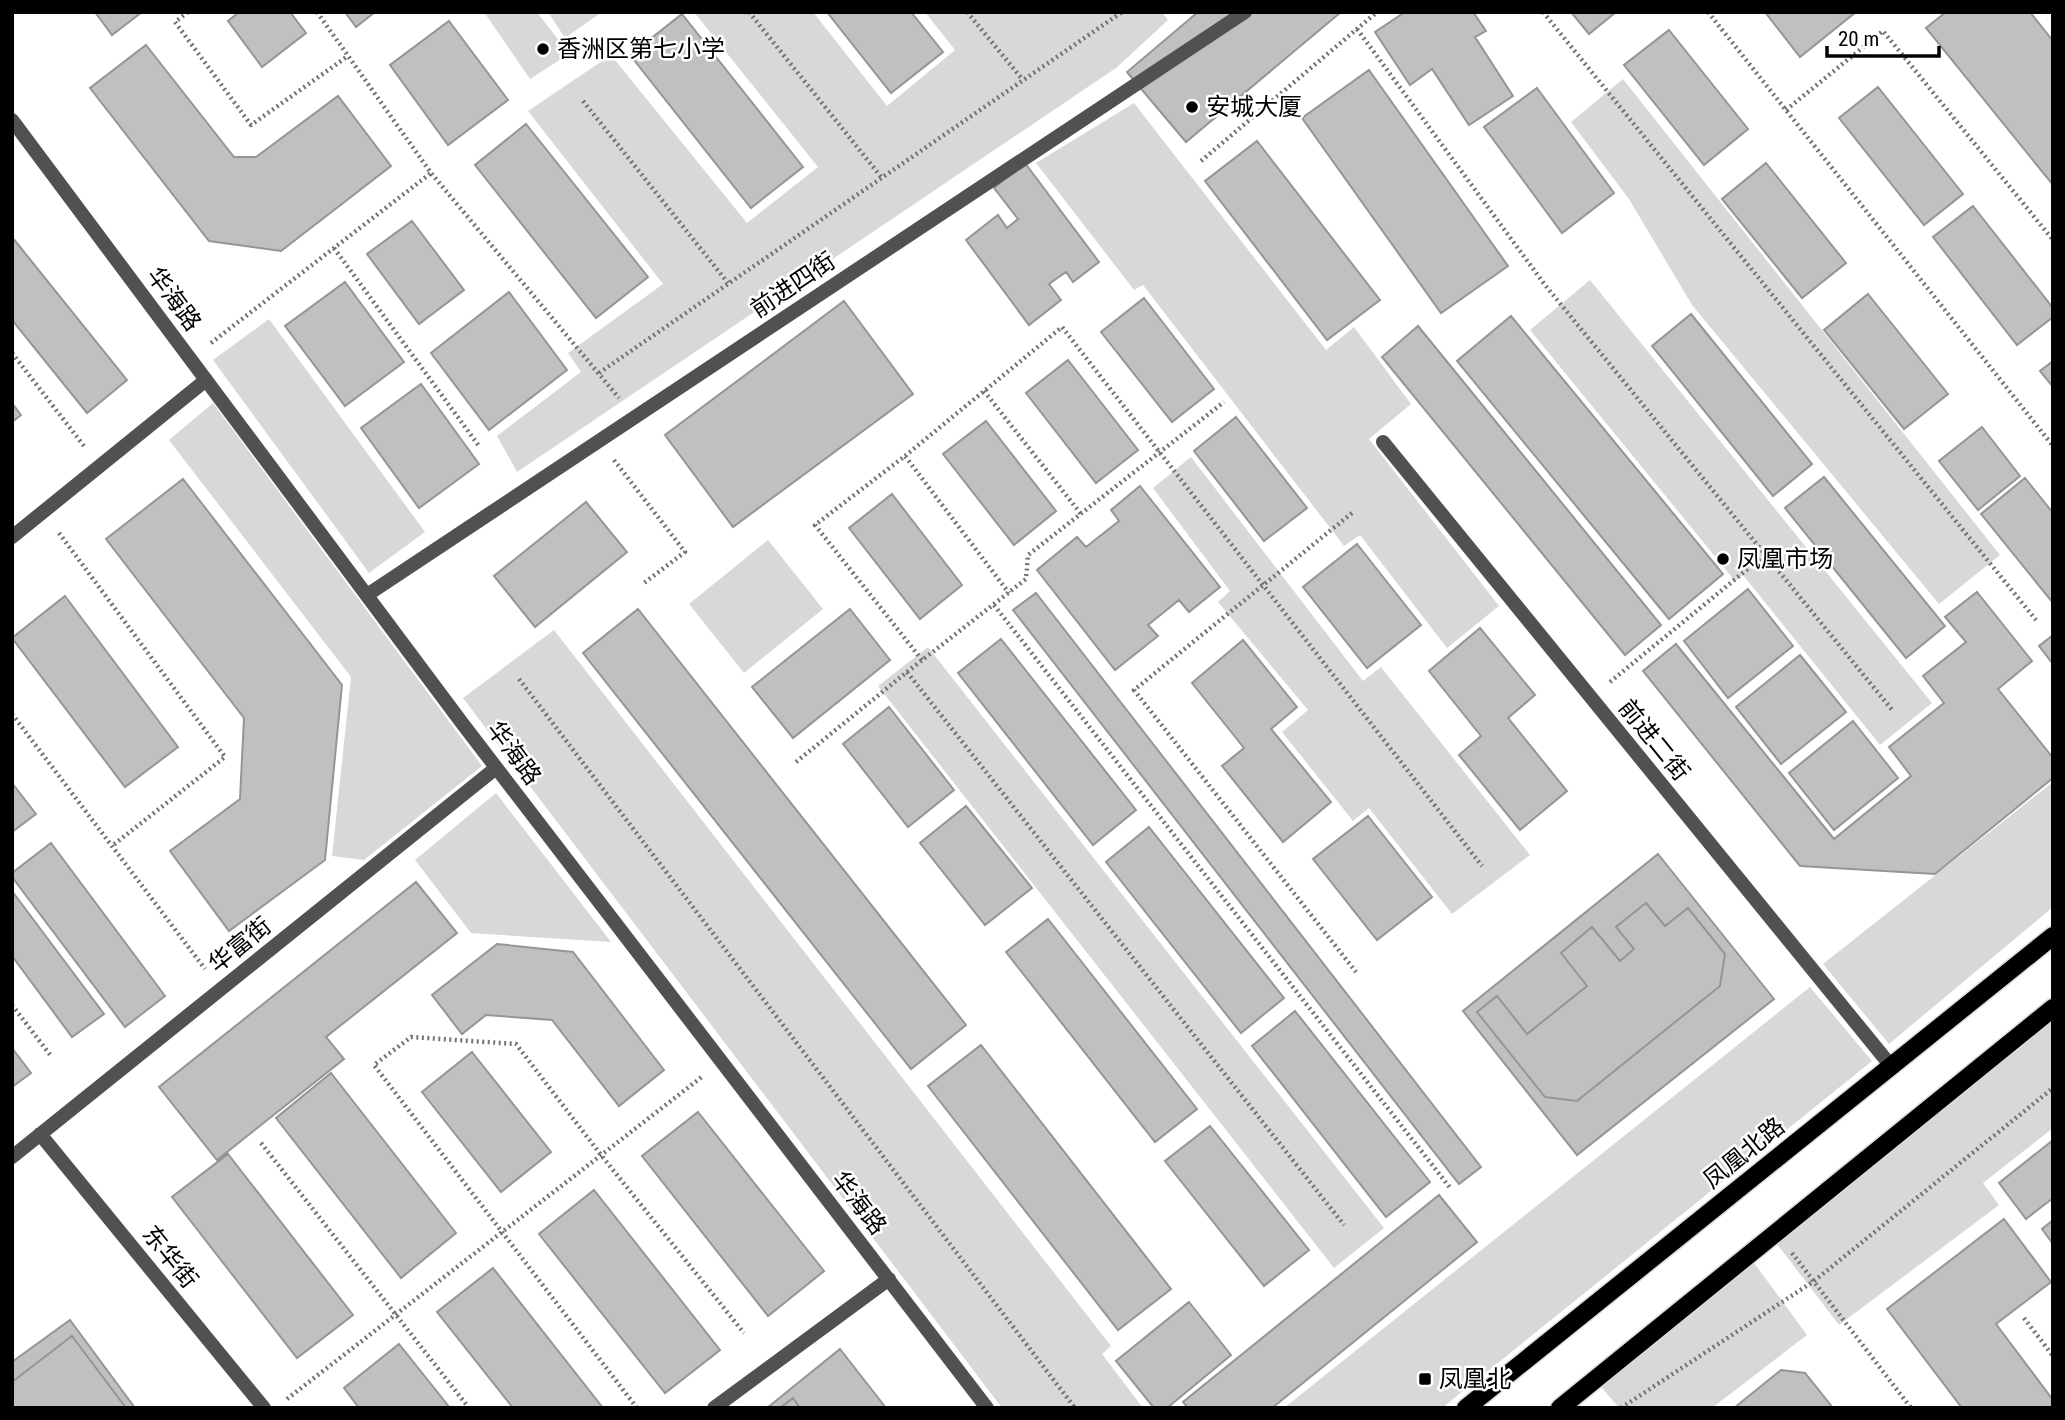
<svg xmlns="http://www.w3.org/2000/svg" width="2065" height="1420" viewBox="0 0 2065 1420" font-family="'Roboto Condensed','Noto Sans SC',sans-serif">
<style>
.green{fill:#d8d8d8}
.building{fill:#c0c0c0;stroke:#959595;stroke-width:2}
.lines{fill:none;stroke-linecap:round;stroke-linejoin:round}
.primary-casing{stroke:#dbdbdb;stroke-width:21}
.path{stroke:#737373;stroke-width:4.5;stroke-dasharray:2 3.5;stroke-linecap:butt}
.service{stroke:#515151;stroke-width:14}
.minor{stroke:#515151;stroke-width:14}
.primary{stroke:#000;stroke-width:18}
.poi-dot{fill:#000;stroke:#fff;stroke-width:2.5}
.labels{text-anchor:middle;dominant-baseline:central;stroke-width:5;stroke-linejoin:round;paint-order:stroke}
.poi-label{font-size:24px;fill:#000;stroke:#fff;text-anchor:start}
.street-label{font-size:24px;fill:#000;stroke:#fff}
</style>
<rect width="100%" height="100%" fill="#fff"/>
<path class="green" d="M484 12H537L569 54 530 79Z
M548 12H602L565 38Z
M694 12H813L887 106 955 50 925 12H1162L1168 20 1116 68 517 472 497 436 581 372 568 353 663 284 528 111 611 55 747 223 818 167Z
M1623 79 2000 555 1939 604 1692 305 1629 199 1571 122Z
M1134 103 1326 350 1354 327 1411 404 1369 439 1499 606 1447 648 1360 535 1344 546 1143 285 1134 290 1036 163Z
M1590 280 1932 703 1880 745 1743 575 1735 581 1530 330Z
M269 319 425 532 369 573 213 360Z
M213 403 482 766 364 860 332 856 351 677 169 440Z
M1191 457 1363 681 1381 667 1530 855 1452 914 1369 808 1353 821 1282 732 1308 710 1218 602 1230 591 1153 488Z
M768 540 823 609 744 673 689 604Z
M554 630 1111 1346 1102 1354 1143 1408H1002L463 698Z
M928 647 1384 1228 1334 1268 878 686Z
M2053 782V907L1889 1044 1823 964Z
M496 793 611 942 471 933 415 860Z
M1810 987 1872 1061 1442 1408H1284Z
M2053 1015V1128L1983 1183 1999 1205 1839 1325 1777 1244Z
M1749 1256 1807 1335 1712 1408H1619L1598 1383Z"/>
<path class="building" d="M95 12H142L112 35Z
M239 12H290L306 33 262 67 228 21Z
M345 12H375L356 27Z
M827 12H911L943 52 891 93Z
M1198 12H1341L1186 142 1127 72Z
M1405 12H1473L1486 31 1475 37 1513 96 1469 125 1432 69 1410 85 1375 32Z
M1571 12H1616L1589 34Z
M1765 12H1856L1800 57Z
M1946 12H2030L2053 41V185L1926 28Z
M682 14 803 167 751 208 630 55Z
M449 21 508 100 448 145 390 65Z
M1669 30 1748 129 1704 165 1624 65Z
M146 45 234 157H256L338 96 391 166 281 251 209 241 90 88Z
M1369 70 1508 266 1441 313 1302 118Z
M1878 87 1963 194 1924 225 1839 118Z
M1537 88 1614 193 1562 233 1484 127Z
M526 124 648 277 596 318 475 165Z
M1257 141 1380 300 1327 340 1205 181Z
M1025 163 1099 262 1073 282 1066 272 1049 284 1061 300 1029 325 966 240 998 215 1007 228 1018 219 994 188Z
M1766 163 1846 263 1802 298 1722 199Z
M1973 206 2053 308V317L2017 345 1933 237Z
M412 221 464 290 419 324 367 254Z
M12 237 127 380 87 413 12 320Z
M345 282 404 362 345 406 285 326Z
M509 292 567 370 489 430 431 353Z
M1868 294 1948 394 1904 429 1824 330Z
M1144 298 1214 389 1172 422 1101 332Z
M844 301 913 394 733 527 665 435Z
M1691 314 1812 464 1773 496 1652 346Z
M1511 316 1723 574 1669 619 1457 361Z
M1418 326 1661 625 1625 655 1382 357Z
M1068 360 1138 450 1096 483 1026 393Z
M2053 361V387L2040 371Z
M421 384 479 464 419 508 361 428Z
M12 403 21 415 12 422Z
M1236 417 1307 508 1264 541 1194 451Z
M986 421 1056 511 1014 545 943 454Z
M1982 427 2020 476 1978 510 1939 461Z
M1824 477 1945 626 1906 658 1785 508Z
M2025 478 2053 513V603L1981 514Z
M183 479 342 685 325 860 229 931 170 851 240 799 244 718 106 539Z
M1140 486 1220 587 1189 612 1179 600 1148 625 1158 636 1115 670 1037 570 1077 537 1086 547 1119 521 1111 510Z
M892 494 962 585 920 619 849 528Z
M586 502 627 552 535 627 494 576Z
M1357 544 1421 625 1367 668 1303 587Z
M1748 589 1793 646 1728 698 1684 641Z
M1977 592 2032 661 1998 689 2053 758V778L1935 874 1800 866 1643 671 1676 644 1834 839 1911 776 1889 747 1944 703 1923 676 1966 642 1945 617Z
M1036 593 1481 1167 1459 1184 1013 610Z
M65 596 178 747 125 787 12 638Z
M638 609 966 1025 911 1069 583 653Z
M850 609 890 660 793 738 752 687Z
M1480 628 1535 695 1508 718 1567 791 1520 830 1459 755 1481 736 1429 671Z
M2053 635V664L2039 646Z
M1001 639 1136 810 1093 845 958 673Z
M1243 640 1297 707 1271 729 1331 802 1283 842 1222 766 1244 748 1192 683Z
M1800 655 1846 712 1781 764 1736 707Z
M889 707 954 790 908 827 843 744Z
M1853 721 1898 778 1834 830 1789 773Z
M12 783 36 814 12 832Z
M966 806 1032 888 985 925 920 843Z
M1368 816 1432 897 1377 940 1313 859Z
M1149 827 1284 998 1241 1033 1106 862Z
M51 843 165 996 125 1027 12 877V873Z
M1658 854 1774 999 1577 1155 1463 1011Z
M416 882 457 933 326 1037 344 1059 217 1160 159 1087Z
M12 891 104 1014 72 1037 12 956Z
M1646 903 1665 926 1688 908 1725 954 1720 986 1577 1101 1545 1097 1477 1012 1497 996 1527 1034 1587 986 1561 953 1592 927 1620 961 1634 949 1616 927Z
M1048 919 1197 1109 1155 1142 1006 952Z
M497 944 573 952 664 1070 619 1106 552 1020 486 1015 462 1034 432 995Z
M1295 1011 1430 1182 1386 1217 1252 1046Z
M981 1045 1171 1289 1118 1330 928 1086Z
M12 1048 31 1073 12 1087Z
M472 1052 551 1152 501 1192 422 1092Z
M331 1073 456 1233 401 1278 276 1118Z
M698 1112 824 1271 768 1316 642 1156Z
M1210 1126 1309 1250 1264 1286 1165 1161Z
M2053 1140V1198L2026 1219 1999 1183Z
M228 1154 353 1315 297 1358 172 1197Z
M594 1190 720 1350 665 1393 539 1234Z
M1439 1195 1477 1242 1272 1408H1188L1183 1402Z
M2004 1219 2051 1282 1996 1324 2053 1400V1408H1962L1887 1309Z
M2053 1220V1244L2042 1229Z
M493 1268 603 1408H513L437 1312Z
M1189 1302 1231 1355 1167 1408H1154L1116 1361Z
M70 1320 135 1408H12V1362Z
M72 1336 126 1408H12V1382Z
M399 1344 450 1408H359L344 1388Z
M840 1349 886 1408H767Z
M1781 1370 1805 1373 1833 1408H1734Z
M793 1398 800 1408H780Z"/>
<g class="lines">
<defs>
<path id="primary" d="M1466 1408 2053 936
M1560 1408 2053 1008"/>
</defs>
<use href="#primary" class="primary-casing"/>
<path class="path" d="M188 12 175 22 251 125 348 56
M317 12 431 173 619 398
M749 12 882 178
M967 12 1023 80
M1543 12 2036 620
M1708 12 2053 446
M1357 29 1545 285 1893 711
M583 101 728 283
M1786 110 1883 31 2053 240
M1201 161 1377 12
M334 248 479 446
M211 343 431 173
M12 353 84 446
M599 373 1122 12
M984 391 1081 514
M905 456 1062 327 1482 866
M614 460 685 552 644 583
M1352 513 1134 690 1356 972
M59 533 225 757 112 846
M994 605 1451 1189
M922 660 815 525 905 456 1009 593
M907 672 1026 579 1028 555 1224 402
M519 679 1075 1408
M1610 682 1766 554
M12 714 205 969
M796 762 907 672 1344 1225
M12 1005 51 1056
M261 1143 469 1408
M1792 1253 1911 1408
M2024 1318 2053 1356
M287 1399 703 1076
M637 1408 374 1065 411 1037 516 1044 601 1155 744 1333
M1621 1408 1814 1281 2053 1088"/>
<path class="service" d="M1383 442 1891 1066
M12 537 206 380
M714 1408 889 1279"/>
<path class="minor" d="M12 120 462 723 987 1408
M367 595 1245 12
M40 1134 264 1408
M12 1157 496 768"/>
<use href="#primary" class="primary"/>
</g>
<g class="poi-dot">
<circle cx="543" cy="49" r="7"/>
<circle cx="1192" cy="107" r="7"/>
<circle cx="1723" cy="559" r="7"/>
<rect x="1418" y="1372" width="14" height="14" rx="3.5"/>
</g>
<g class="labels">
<g class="poi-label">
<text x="557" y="49">香洲区第七小学</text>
<text x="1206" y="107">安城大厦</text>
<text x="1737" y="559">凤凰市场</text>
<text x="1439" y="1379">凤凰北</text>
</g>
<g class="street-label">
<text transform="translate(793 285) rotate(-34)">前进四街</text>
<text transform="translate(174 299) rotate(53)">华海路</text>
<text transform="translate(1654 740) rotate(51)">前进二街</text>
<text transform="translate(514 753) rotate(53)">华海路</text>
<text transform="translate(240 945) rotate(-39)">华富街</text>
<text transform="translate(1744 1153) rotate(-39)">凤凰北路</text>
<text transform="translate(859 1203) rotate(52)">华海路</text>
<text transform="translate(170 1257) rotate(51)">东华街</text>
</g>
</g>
<rect width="2065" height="1420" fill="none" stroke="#000000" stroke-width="28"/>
<path d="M1827 46v10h112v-10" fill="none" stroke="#000000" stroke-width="3.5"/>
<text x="1838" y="46" font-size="21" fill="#000000" stroke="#ffffff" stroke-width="5" paint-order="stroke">20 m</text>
</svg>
